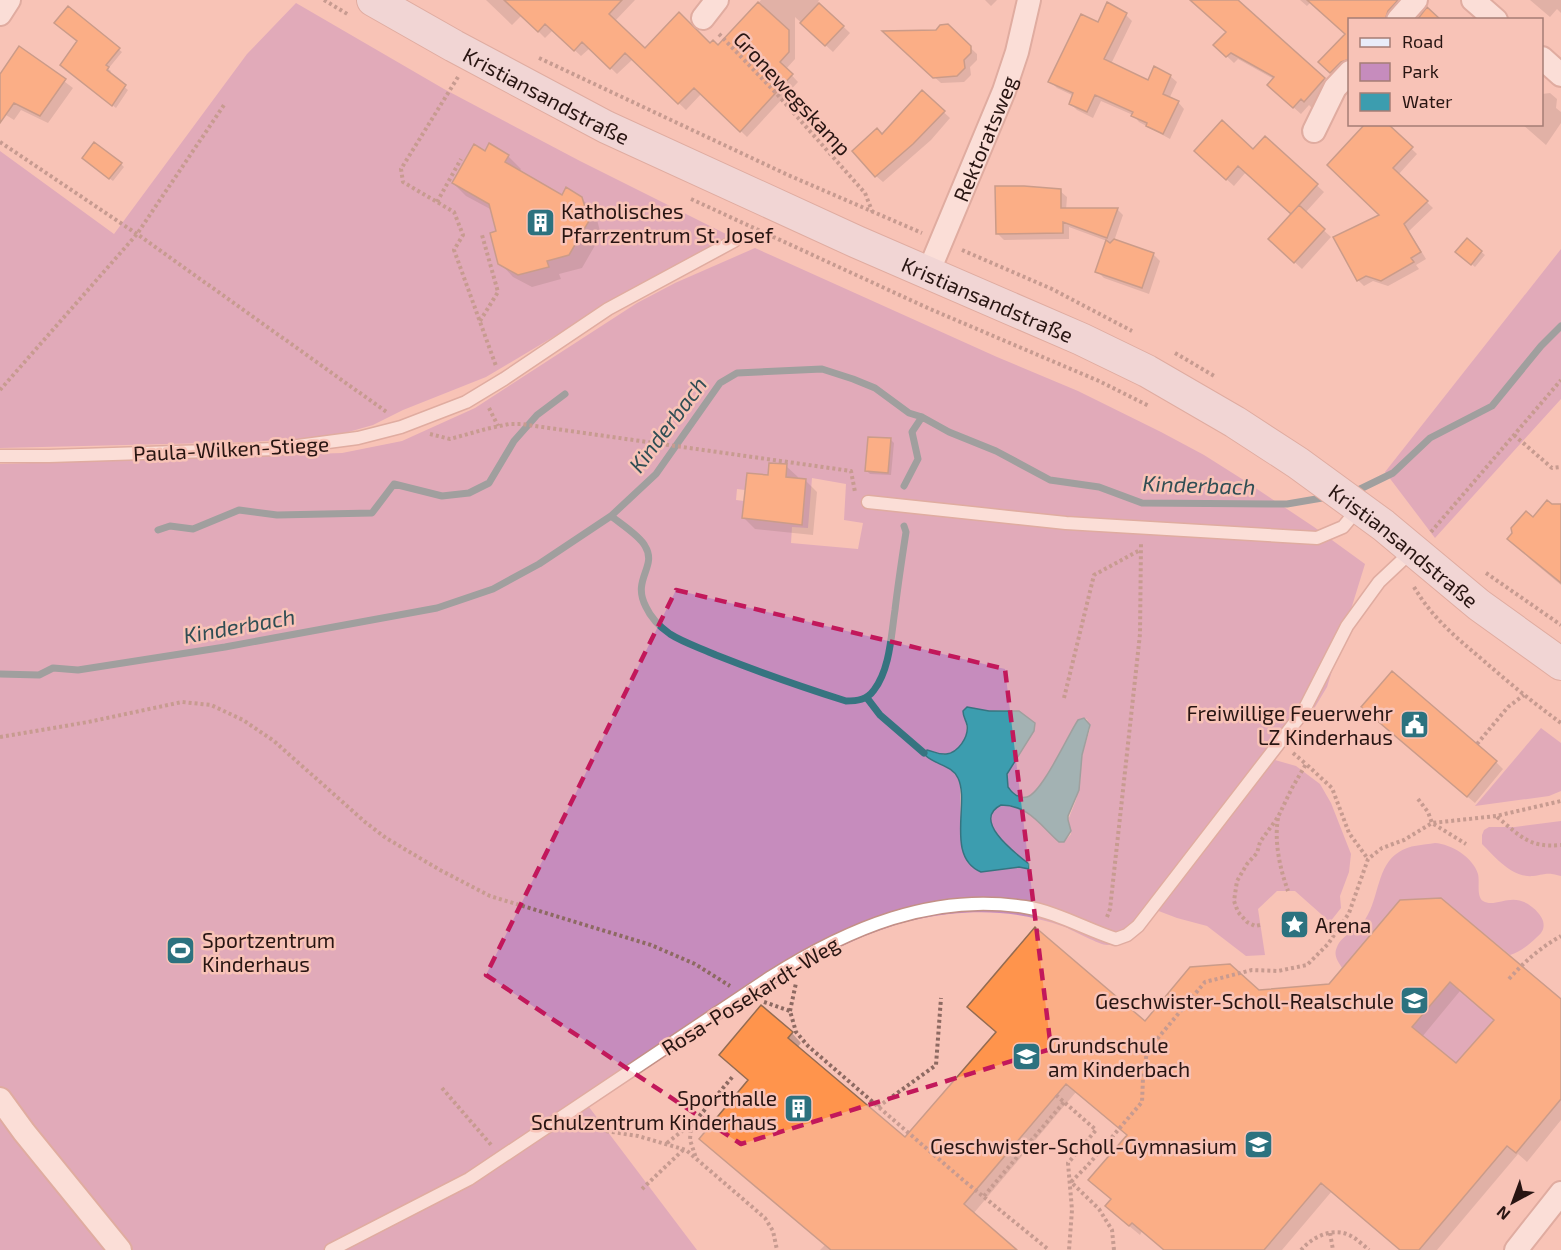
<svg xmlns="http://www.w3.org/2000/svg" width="1561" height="1250" viewBox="0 0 1561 1250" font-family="'Exo 2',sans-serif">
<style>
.green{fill:#c68cbd;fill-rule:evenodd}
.water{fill:#3c9daf;stroke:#367480;stroke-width:1.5}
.shadow{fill:#0003;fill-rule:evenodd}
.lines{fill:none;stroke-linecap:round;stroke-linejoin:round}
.stream{stroke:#367480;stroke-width:7}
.building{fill:#ff944c;stroke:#946c53;stroke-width:1.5;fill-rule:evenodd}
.lane-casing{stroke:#c39086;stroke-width:15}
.street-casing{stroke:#c39086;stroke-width:26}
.secondary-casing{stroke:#c39086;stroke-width:34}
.path{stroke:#8d6a62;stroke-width:4;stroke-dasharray:3 3;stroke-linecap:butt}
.lane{stroke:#fff;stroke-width:12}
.street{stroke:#fff;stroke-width:22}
.secondary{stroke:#e9ecf9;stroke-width:32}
.marked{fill:none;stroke:#c2185b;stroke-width:4.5;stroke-dasharray:12 8;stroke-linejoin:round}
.labels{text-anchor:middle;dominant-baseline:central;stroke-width:5;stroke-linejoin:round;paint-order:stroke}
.street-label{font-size:21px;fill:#281512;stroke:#f8c3b7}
.poi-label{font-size:21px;fill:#281512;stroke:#f8c3b7;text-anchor:start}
.water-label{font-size:22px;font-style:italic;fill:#304e54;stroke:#f8c3b7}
</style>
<rect width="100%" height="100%" fill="#f8c3b7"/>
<path class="green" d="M296 3 444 89 580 161 730 236 647 281 486 377 403 410 373 425 331 437 251 442 0 448V151L114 234 247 54Z
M755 248 997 357 1078 391 1161 432 1204 455 1242 479 1314 527 1365 564 1327 687 1312 712 1275 760 1296 766 1320 784 1331 803 1351 854 1349 872 1340 896 1341 908 1330 922 1295 891H1277L1258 909 1265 955 1246 956 1207 926 1177 918 1156 910C1150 917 1140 934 1133 939 1128 942 1112 945 1107 945 1100 945 1074 931 1065 927 1024 913 992 910 949 914 863 923 791 973 721 1019 677 1048 633 1078 589 1107L697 1250H0V464L342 453 402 441 475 408 637 303 675 283ZM868 437 891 439 888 473 865 471ZM769 463 787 464 786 477 806 480 802 524 742 518 744 501 736 500 737 489 745 490 747 473 768 475ZM812 478 846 484 844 520 863 523 858 549 791 543 792 527 808 528ZM1005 710 1019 711 1035 723 1034 731 1007 774 1008 787C1013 793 1020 799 1028 797 1043 791 1067 735 1078 720L1082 718 1087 719 1090 729 1082 755 1080 781 1076 800 1068 820 1071 834 1064 842C1057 838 1049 833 1044 827 1030 814 1021 805 1001 805 970 820 1015 853 1029 864L1027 869 1019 867 981 872 968 863 961 840 960 781 950 768 933 761 925 755 929 750C934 752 938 755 943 754 961 754 972 733 964 718L989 711Z
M1561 249V399L1435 538 1385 472Z
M1541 728 1561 743V791L1549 796 1475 806Z
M1561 821V876C1546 872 1547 874 1533 876 1512 878 1495 857 1482 844V835L1484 830 1489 827H1515Z
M1435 843C1451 844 1473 857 1478 874 1480 882 1476 896 1483 901 1496 909 1512 890 1532 907 1536 910 1541 915 1543 921 1545 928 1542 933 1537 937 1529 945 1520 952 1510 955L1441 898 1400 900 1342 968C1338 961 1333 956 1337 947 1342 934 1359 930 1366 918 1379 898 1377 865 1399 852 1409 845 1423 845 1435 843Z
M1450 982 1494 1020 1456 1063 1412 1027Z"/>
<path class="water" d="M967 707 989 711H1019L1035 723 1034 731 1007 774 1008 787C1012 793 1019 799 1027 797 1042 793 1068 735 1078 720L1084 718 1090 725 1082 755 1079 790 1068 816V820L1071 831 1064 842H1059C1040 825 1028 805 1001 805 971 820 1015 853 1029 864V869L1019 867 981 872C945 857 970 802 958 778 952 765 935 765 925 755L927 750C933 751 939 755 946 754 958 753 969 737 967 725 966 720 963 717 963 711Z"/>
<path class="shadow" d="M486 0H635L615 21 645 50 710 45 718 47 761 0H819L818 2 850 33 833 52 795 17V59L786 69 798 82 747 137 702 93 686 110 633 59 617 74 590 48 581 56 553 30 545 38 522 15 512 25Z
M985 0H997L991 6Z
M1196 0H1236L1331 87 1312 108 1309 105 1301 114 1276 92 1274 79 1238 59 1234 63 1215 45 1227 32Z
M1300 0H1399L1406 7 1396 20H1350V69L1339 80 1320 62 1346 34 1311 2 1307 6Z
M1530 0H1561V13L1557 9 1550 17Z
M68 8 122 52 108 69 111 71 109 74 128 90 116 108 65 68 78 41Z
M1126 15 1132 21 1111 64 1149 82 1170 76 1177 82 1169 99 1178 102 1184 109 1170 139 1139 122 1133 115 1101 101 1093 118 1077 110 1070 103 1074 96 1057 88 1050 81 1099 24Z
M947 26 977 54V60L970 67 971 75 964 82 941 83 885 32 936 31Z
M20 48 73 88 48 123 21 110 14 120 6 115 3 118 0 116V74Z
M922 92 950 118 931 140 883 182 876 176 882 136Z
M1550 93 1557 99 1556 108 1561 112V123L1546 145 1522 124H1542V94Z
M1386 124 1417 154 1398 175 1433 208 1409 231 1426 259 1416 265 1419 269 1388 286 1373 281 1364 286 1358 280 1382 216Z
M1266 138 1324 192 1305 213 1331 237 1302 269 1270 239 1293 214 1246 172 1234 186 1203 158 1253 151Z
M486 153 508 156 521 169 519 172 562 197 581 198 595 212 601 235 582 268 559 274 561 279 532 287 513 277 500 263 498 232 492 210 466 196 453 183Z
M87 161 121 164 124 167 113 181Z
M1060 191 1067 197 1066 210 1117 209 1123 215 1114 241 1153 254 1160 261 1149 294 1104 278 1097 271 1107 241 1069 227V239L1004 240 998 234Z
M1467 240 1485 255 1475 267 1461 255Z
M891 440 894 443 891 475 870 474 867 471Z
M786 466 798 477 797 480 806 481 817 492 813 535 755 529 744 518 769 477Z
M1561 509V585L1531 560 1509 539 1533 519Z
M1370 715 1496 762 1503 769 1475 803Z
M1401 901 1561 1001V1120L1527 1162 1518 1154 1437 1250H1401L1332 1191 1282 1250H1164L1142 1231 1140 1235 1117 1216 1112 1200 1100 1190 1128 1136 1076 1092 973 1214 1015 1250H820L825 1245 701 1139 792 1033 801 1043 797 1048 905 1139 1145 1024 1259 991 1330 986ZM1460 991 1495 1020 1456 1065 1422 1037Z"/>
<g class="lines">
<path class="stream" d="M904 486 918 459 912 432 922 417
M1354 492 1393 473 1430 438 1492 406 1541 346 1561 326
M611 516C621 524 640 536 645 546 658 567 631 579 646 607 651 618 660 627 670 634 684 643 701 648 716 655 759 672 802 687 846 701 857 701 867 700 874 690 890 669 891 636 895 610 898 584 902 558 906 532L904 526
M158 530 170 526 193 529 239 510 277 515 372 513 394 484 442 496 469 493 489 483 514 441 537 415 565 394
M0 674 39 675 53 668 78 670 225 647 437 608 493 589 539 564 611 516 656 474 720 383 737 373 822 369 853 379 875 388 909 413 922 417 949 432 996 451 1050 480 1099 487 1142 503 1287 504 1328 497
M867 698 880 715 924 753"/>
</g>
<path class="building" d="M504 0H622L609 14 645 48 679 12 710 43 713 40 718 45 758 2 789 30V52L780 62 793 74 740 132 694 88 678 104 625 53 610 69 582 42 574 51 545 24 538 32Z
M1190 0H1238L1325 78 1304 102 1301 99 1293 108 1267 85 1274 77 1231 53 1226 57 1213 45 1226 32Z
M1307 0H1398L1388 11 1385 20H1350V59L1341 62 1330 73 1318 62 1345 34Z
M1107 2 1127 13 1104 59 1148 80 1154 66 1171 75 1163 94 1179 101 1163 134 1146 126 1147 123 1131 116 1133 112 1095 95 1087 112 1069 104 1073 93 1048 82 1081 14 1098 22Z
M819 3 844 26 825 46 800 23Z
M68 6 120 48 106 65 109 67 107 70 126 85 112 106 60 65 77 41 54 23Z
M1427 7 1441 20H1417Z
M948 24 971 46V53L964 60 965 68 957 76 933 78 882 31 936 30 940 25Z
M19 46 66 79 40 116 14 103 0 123V74Z
M922 90 945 111 913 144 875 177 852 151 877 128 882 134Z
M1222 120 1253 149 1265 136 1318 184 1291 214 1238 166 1226 180 1194 151Z
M1365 124H1388L1413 147 1393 168 1428 201 1404 224 1421 252 1411 258 1414 262 1381 281 1366 276 1357 281 1333 237 1379 215 1327 165Z
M94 142 122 163 109 179 82 158Z
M489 143 509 155 505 162 562 195 566 187 582 197 589 221 569 255 547 261 549 267 518 275 498 264 490 233 496 231 489 204 452 183 474 144 485 151Z
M995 186H1024L1061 189V208H1118L1107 238 1063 222V233L996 234Z
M1299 205 1325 229 1294 263 1268 239Z
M1467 238 1482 251 1471 265 1455 252Z
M1114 239 1154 253 1142 288 1095 272 1106 240 1110 243Z
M868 437 891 438 888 473 865 471Z
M769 463 787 464 786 477 806 479 802 525 742 518 747 473 768 475Z
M1547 500 1552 504H1561V583L1507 539 1512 533 1511 528 1526 511 1533 517Z
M1392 671 1497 761 1467 797 1361 707Z
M1441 898 1561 999V1099L1516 1153 1507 1146 1419 1250H1400L1321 1183 1264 1250H1164L1132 1223 1129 1226 1105 1206 1111 1199 1088 1180 1127 1135 1066 1084 964 1204 1017 1250H831L699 1139 748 1080 719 1055 761 1005 793 1032 788 1038 905 1137 996 1032 967 1007 1035 927 1145 1021 1190 967 1230 964 1259 990 1329 984 1400 900ZM1450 982 1494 1020 1456 1063 1412 1027Z"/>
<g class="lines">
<defs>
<path id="lane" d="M0 456H49L275 449 358 438 401 427 466 402 504 379 608 309 734 241
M868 502 1066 523 1317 538 1343 527 1358 509
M331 1250 469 1179 771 977C847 929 933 892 1025 907 1057 912 1085 929 1116 939L1127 935 1138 926 1303 712 1347 626 1379 582 1412 551"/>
<g id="street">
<path d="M1473 0 1496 20"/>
<path d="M0 14 9 0"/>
<path d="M703 18 717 0"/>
<path d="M1398 20 1416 0"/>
<path d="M1542 58 1561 75"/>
<path d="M1314 131 1335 88 1350 72"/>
<path id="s1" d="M928 273 1004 91 1017 52 1029 0"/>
<path d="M0 1099 24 1132 120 1250"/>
<path d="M1516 1250 1561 1193"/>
</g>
<g id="secondary">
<path id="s2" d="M373 0 454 46 606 127 857 242 1081 339 1147 371 1235 422 1298 463 1383 525 1479 605 1561 664"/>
</g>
</defs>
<use href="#lane" class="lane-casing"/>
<use href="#street" class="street-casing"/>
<use href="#secondary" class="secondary-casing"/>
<path class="path" d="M324 0 349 15
M719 34 776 93 865 193 872 211
M539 58 788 175 922 233
M458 77 401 169 403 182 454 212 463 235 454 250 496 366
M0 142 137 234 388 413
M691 199 930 309 1099 381 1149 406
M437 202 461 159
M962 250 1052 289 1132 331
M480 321 498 292 482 235
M1175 353 1216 377
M0 390 137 234 224 105
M489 408 498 426
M430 434 450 439 486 429 509 424H521L851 471 855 492
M1514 435 1552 468 1561 467
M1431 532 1561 380
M1486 573 1561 625
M1414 587C1433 619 1457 638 1484 661 1509 683 1535 704 1561 723
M1064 698 1094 575 1140 550
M0 737 88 722 182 702 211 705 243 720 274 741 365 822 386 838 440 870 490 896 651 945 695 964 730 986
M1477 744 1508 707 1524 695
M1293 753 1306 764
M1418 799 1428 812 1432 823 1466 844
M1497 817C1521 836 1528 848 1561 845
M1278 818C1274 842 1280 869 1288 891
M1107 917 1110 909 1140 634 1141 543
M1260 925 1255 926 1247 922 1238 912 1234 901 1237 881 1247 864 1257 853 1260 842 1278 817 1292 788 1306 764 1332 788 1349 833 1368 859
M1509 979C1525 961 1540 948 1561 936
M764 1002 790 1011 796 1032 808 1046 963 1180 1049 1250
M790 1011 796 983
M442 1088 492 1146
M1056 1095 1096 1130 1068 1163 1072 1210 1069 1250
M878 1107 936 1065 941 998
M691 1124 690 1140 696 1158
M606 1131 638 1136 686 1150 765 1218 773 1231 777 1250
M667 1143 696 1120 734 1075
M642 1189 683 1150
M984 1196 1064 1102
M1330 1233 1333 1250
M1114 1250 1112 1230 1099 1209 1071 1182 1088 1165 1142 1102 1143 1078 1147 1051 1205 982 1252 970 1278 971 1307 965 1328 944 1349 913 1368 859 1382 848 1404 840 1432 823 1496 816 1561 801
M1301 1250C1312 1237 1333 1227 1349 1235 1356 1238 1363 1245 1369 1250"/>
<use href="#lane" class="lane"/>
<use href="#street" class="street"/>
<use href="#secondary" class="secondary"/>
</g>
<path d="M0 0H1561V1250H0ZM676 590 1005 669 1051 1049 741 1144 486 975Z" fill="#f8c3b7" fill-opacity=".55" fill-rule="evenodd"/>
<path class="marked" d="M676 590 1005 669 1051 1049 741 1144 486 975Z"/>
<defs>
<symbol id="building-square" viewBox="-11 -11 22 22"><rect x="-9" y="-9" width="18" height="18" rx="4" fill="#2c727f" stroke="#f8c3b7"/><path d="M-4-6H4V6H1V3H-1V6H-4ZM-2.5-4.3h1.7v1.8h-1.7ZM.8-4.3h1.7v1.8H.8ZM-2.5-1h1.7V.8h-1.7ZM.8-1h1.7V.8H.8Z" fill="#fff"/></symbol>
<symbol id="civic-square" viewBox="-11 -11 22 22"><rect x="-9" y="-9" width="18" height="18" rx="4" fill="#2c727f" stroke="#f8c3b7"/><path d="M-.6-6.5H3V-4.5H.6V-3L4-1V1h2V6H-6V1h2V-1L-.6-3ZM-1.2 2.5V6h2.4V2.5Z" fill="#fff"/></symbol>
<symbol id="sight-square" viewBox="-11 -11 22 22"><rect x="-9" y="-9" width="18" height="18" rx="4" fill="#2c727f" stroke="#f8c3b7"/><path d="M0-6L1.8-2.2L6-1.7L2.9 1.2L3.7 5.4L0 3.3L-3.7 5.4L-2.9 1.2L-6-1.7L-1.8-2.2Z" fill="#fff"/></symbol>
<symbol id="stadium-square" viewBox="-11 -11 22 22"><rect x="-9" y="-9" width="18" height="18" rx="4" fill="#2c727f" stroke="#f8c3b7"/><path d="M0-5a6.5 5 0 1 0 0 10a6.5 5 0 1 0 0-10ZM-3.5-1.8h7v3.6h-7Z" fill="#fff"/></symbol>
<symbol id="school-square" viewBox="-11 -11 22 22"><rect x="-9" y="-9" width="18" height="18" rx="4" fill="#2c727f" stroke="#f8c3b7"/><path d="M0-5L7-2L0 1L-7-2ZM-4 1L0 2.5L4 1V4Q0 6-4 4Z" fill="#fff"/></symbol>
</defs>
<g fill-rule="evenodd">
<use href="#building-square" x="524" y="206" width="33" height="33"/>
<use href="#civic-square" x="1398" y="708" width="33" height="33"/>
<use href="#sight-square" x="1278" y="908" width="33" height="33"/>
<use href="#stadium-square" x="164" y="934" width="33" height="33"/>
<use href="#school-square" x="1398" y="984" width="33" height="33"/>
<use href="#school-square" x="1010" y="1040" width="33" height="33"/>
<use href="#building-square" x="782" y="1092" width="33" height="33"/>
<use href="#school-square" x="1242" y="1128" width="33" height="33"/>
</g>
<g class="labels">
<g class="street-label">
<text transform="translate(793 93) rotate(47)">Gronewegskamp</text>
<text stroke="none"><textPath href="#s2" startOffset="198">Kristiansandstraße</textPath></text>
<text stroke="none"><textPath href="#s1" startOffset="146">Rektoratsweg</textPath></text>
<text stroke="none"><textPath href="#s2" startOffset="684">Kristiansandstraße</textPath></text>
<text transform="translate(231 448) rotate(-3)">Paula-Wilken-Stiege</text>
<text stroke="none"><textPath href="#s2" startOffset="1170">Kristiansandstraße</textPath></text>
<text transform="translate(750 995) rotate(-32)">Rosa-Posekardt-Weg</text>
</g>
<g class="poi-label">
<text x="561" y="210">Katholisches<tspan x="561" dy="24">Pfarrzentrum St. Josef</tspan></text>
<text x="1393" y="712" text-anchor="end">Freiwillige Feuerwehr<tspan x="1393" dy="24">LZ Kinderhaus</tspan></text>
<text x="1315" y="924">Arena</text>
<text x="202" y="939">Sportzentrum<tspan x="202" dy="24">Kinderhaus</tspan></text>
<text x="1394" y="1000" text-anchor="end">Geschwister-Scholl-Realschule</text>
<text x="1048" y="1044">Grundschule<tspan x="1048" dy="24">am Kinderbach</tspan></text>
<text x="777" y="1097" text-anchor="end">Sporthalle<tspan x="777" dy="24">Schulzentrum Kinderhaus</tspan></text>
<text x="1237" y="1145" text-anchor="end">Geschwister-Scholl-Gymnasium</text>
</g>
<g class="water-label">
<text transform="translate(667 424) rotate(-53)">Kinderbach</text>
<text transform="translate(1199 484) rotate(2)">Kinderbach</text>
<text transform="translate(239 625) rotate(-10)">Kinderbach</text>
</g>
</g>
<rect x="1348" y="18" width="195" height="108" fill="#f8c3b7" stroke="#a57d75" stroke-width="1.5"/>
<rect x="1360" y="38" width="30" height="9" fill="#e9ecf9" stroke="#a57d75" stroke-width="1.5"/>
<text x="1402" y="48" font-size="18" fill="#281512">Road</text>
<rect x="1360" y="63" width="30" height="18" fill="#c68cbd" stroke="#a57d75" stroke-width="1.5"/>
<text x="1402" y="78" font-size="18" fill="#281512">Park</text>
<rect x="1360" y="93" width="30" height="18" fill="#3c9daf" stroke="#a57d75" stroke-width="1.5"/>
<text x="1402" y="108" font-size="18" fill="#281512">Water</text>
<g transform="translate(1513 1202) rotate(221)" stroke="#f8c3b7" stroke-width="4.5" paint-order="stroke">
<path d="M0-4.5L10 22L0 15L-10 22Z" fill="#281512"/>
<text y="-9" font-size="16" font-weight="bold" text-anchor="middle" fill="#281512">N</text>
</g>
</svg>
